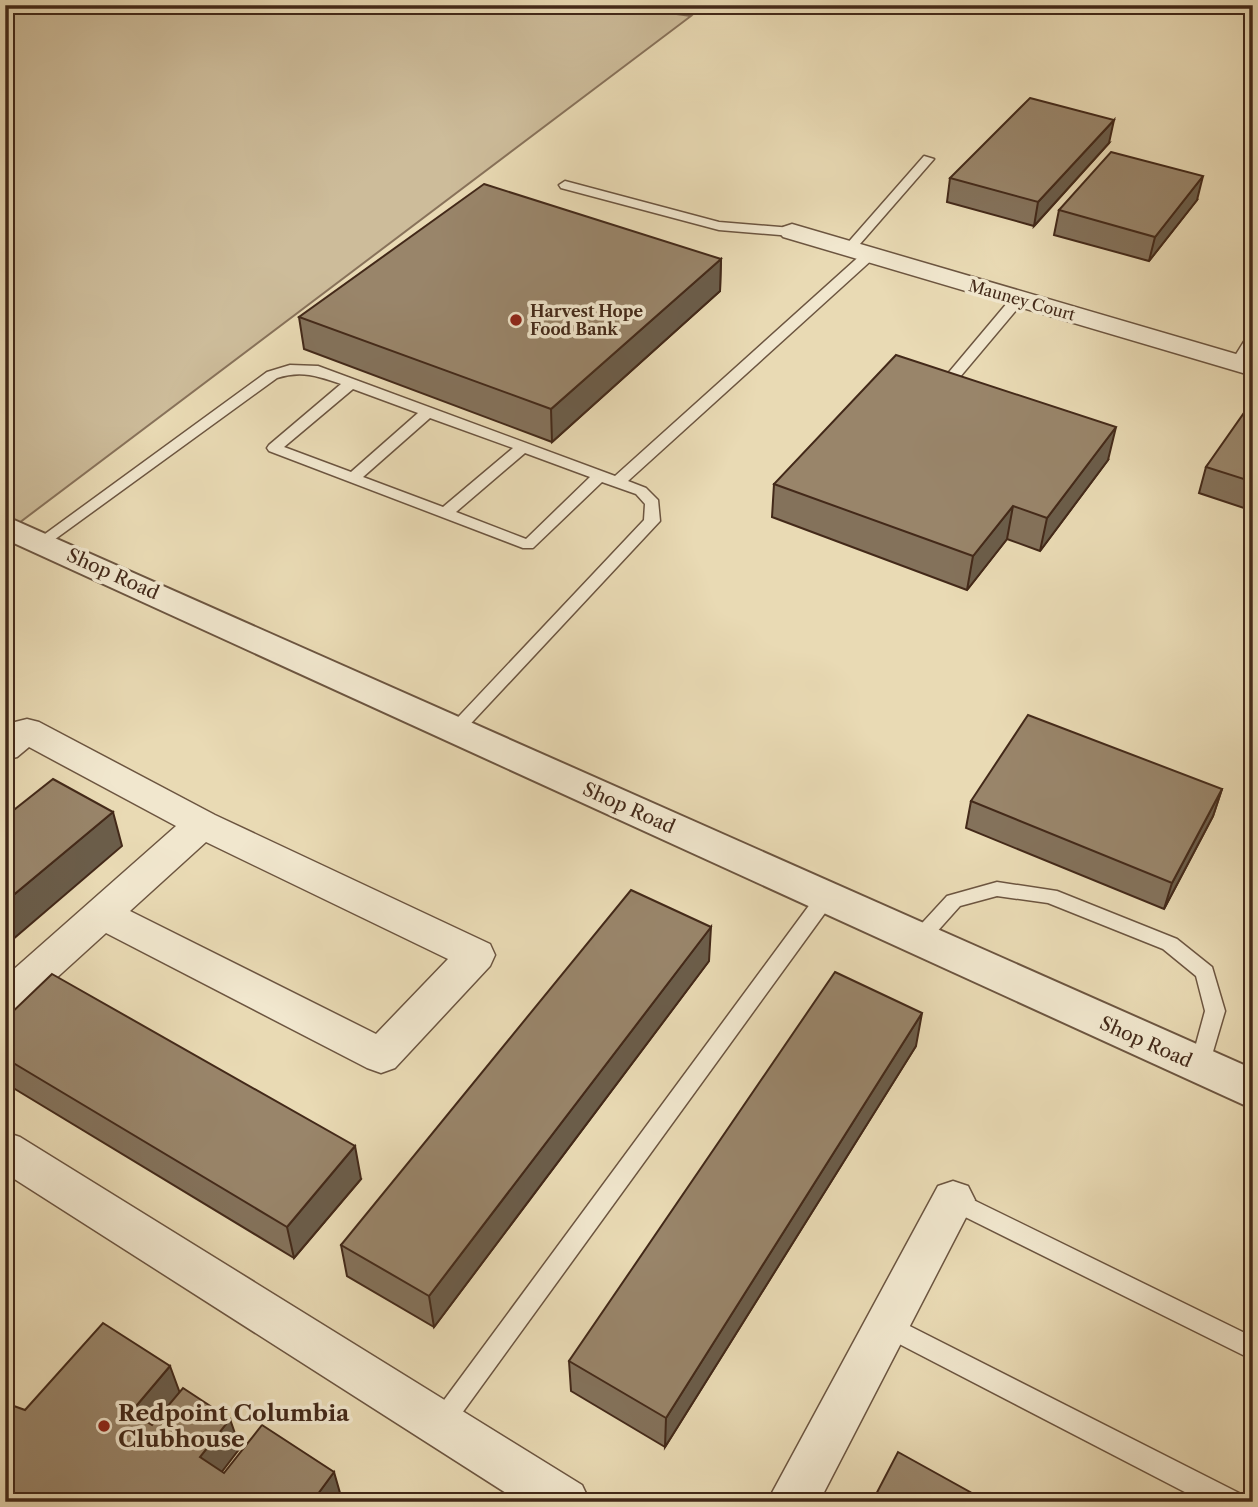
<svg xmlns="http://www.w3.org/2000/svg" width="1258" height="1507" viewBox="0 0 1258 1507" font-family="'Libre Caslon Text',serif">
<style>
.green{fill:#cdbc9a;stroke:#88725a;stroke-width:2}
.lines{fill:none;stroke-linecap:round;stroke-linejoin:round}
.service-casing{stroke:#6c5540;stroke-width:3}
.minor-casing{stroke:#6c5540;stroke-width:3}
.tertiary-casing{stroke:#6c5540;stroke-width:4}
.service{fill:#f1e7ce;fill-rule:evenodd}
.minor{fill:#f1e7ce;fill-rule:evenodd}
.tertiary{fill:#f1e7ce;fill-rule:evenodd}
.wall{fill:#84725b;stroke:#432919;stroke-width:2}
.shaded-wall{fill:#6b5d4a;stroke:#432919;stroke-width:2}
.building{fill:#99856a;stroke:#432919;stroke-width:2}
.poi-dot{fill:#8f2418;stroke:#f1e7ce;stroke-width:2.5}
.labels{text-anchor:middle;dominant-baseline:central;stroke-width:7;stroke-linejoin:round;paint-order:stroke}
.far-street-label{font-size:16px;fill:#432919;stroke:#f1e7ce}
.far-poi-label{font-size:16px;font-weight:bold;fill:#432919;stroke:#f1e7ce;text-anchor:start}
.street-label{font-size:19px;fill:#432919;stroke:#f1e7ce}
.near-poi-label{font-size:23px;font-weight:bold;fill:#432919;stroke:#f1e7ce;text-anchor:start}
</style>
<rect width="100%" height="100%" fill="#e9dab4"/>
<filter id="stains"><feTurbulence type="fractalNoise" baseFrequency=".00286" numOctaves="4"/><feColorMatrix values="0 0 0 0 .2 0 0 0 0 .09 0 0 0 0 .02 0 0 0 .5 -.17"/></filter>
<radialGradient id="worn" r=".72"><stop offset=".6" stop-color="#630" stop-opacity="0"/><stop offset="1" stop-color="#630" stop-opacity=".3"/></radialGradient>
<path class="green" d="M5 5H610L691 16 11 529 5 526Z"/>
<g class="lines">
<defs>
<path id="service" d="M924 156 934 159 853 252H845V246Z
M565 181 719 222 792 228 798 232 792 236 719 230 561 188 559 185Z
M869 251 874 252V258L628 481 646 488 658 500 660 521 461 734 455 736 446 730 644 520 645 504 636 494 602 482 533 548H523L269 451 267 448 269 445 341 384C318 376 301 370 277 378L47 545H37L34 542 267 372 290 365 318 366 615 476 864 252ZM353 389 418 413 351 472 284 447ZM430 418 513 448 443 507 363 477ZM525 453 590 477 526 539 456 512Z
M1018 295 1023 296V302L944 396H934V390L1013 296Z
M1253 334C1253 347 1251 363 1237 368L1232 367 1230 364 1248 335Z
M997 882 1057 891 1177 939 1212 967 1225 1011 1207 1072 1200 1074 1193 1072 1190 1066 1205 1011 1196 976 1163 949 1048 903 997 896 960 906 926 944 919 946 912 944 909 939 912 934 947 896Z
M826 890 833 892 835 897 833 902 449 1431 441 1435 433 1431 429 1423 433 1415 819 892Z
M953 1190 1253 1337V1360L945 1207 942 1200 945 1193Z
M886 1314 1239 1493 1242 1502H1204L878 1333 875 1325 878 1317Z"/>
<path id="minor" d="M792 224 1253 359V376L783 237 779 232 783 227Z
M27 719 39 722 215 815 490 944 495 955 490 966 395 1068 381 1073 367 1068 106 933 19 1012 5 1017V977L176 826 29 747 17 757 5 760V730L15 722ZM206 842 448 959 376 1034 130 911Z
M5 1132 20 1137 582 1485 590 1502H520L5 1173Z
M953 1181 968 1186 975 1200 819 1502H767L938 1186Z"/>
<path id="tertiary" d="M5 516 1253 1069V1109L5 539Z"/>
</defs>
<use href="#service" class="service-casing"/>
<use href="#minor" class="minor-casing"/>
<use href="#tertiary" class="tertiary-casing"/>
<use href="#service" class="service"/>
<use href="#minor" class="minor"/>
<use href="#tertiary" class="tertiary"/>
</g>
<path class="wall" d="M1109 143 1034 226 947 202 950 178Z
M1197 200 1149 261 1054 235 1059 210Z
M721 259 720 291 552 442 304 349 299 317Z
M1253 412V511L1199 493 1206 467Z
M1108 460 1040 551 1007 539 967 590 772 517 774 484Z
M1222 789 1213 816 1164 909 966 828 971 801Z
M709 961 434 1327 347 1276 341 1245Z
M5 1019 361 1179 294 1258 5 1083Z
M916 1046 665 1447 571 1391 569 1361Z"/>
<path class="shaded-wall" d="M1114 120 1109 143 1034 226 1038 202Z
M1203 176 1197 200 1149 261 1155 237Z
M721 259 720 291 552 442 551 409Z
M1116 427 1108 460 1040 551 1047 518Z
M1013 506 1007 539 967 590 973 556Z
M1222 789 1213 816 1164 909 1172 883Z
M113 812 122 846 5 946V902Z
M711 927 709 961 434 1327 429 1296Z
M922 1013 916 1046 665 1447 666 1418Z
M355 1146 361 1179 294 1258 287 1227Z
M170 1366 181 1396 143 1442 131 1412Z
M230 1419 240 1448 211 1486 200 1457Z
M334 1472 342 1500 341 1502H312Z"/>
<path class="building" d="M1030 98 1114 120 1038 202 950 178Z
M1111 152 1203 176 1155 237 1059 210Z
M484 184 721 259 551 409 299 317Z
M896 355 1116 427 1047 518 1013 506 973 556 774 484Z
M1246 410 1253 412V482L1206 467Z
M1028 715 1222 789 1172 883 971 801Z
M53 779 113 812 5 902V817Z
M631 890 711 927 429 1296 341 1245Z
M835 972 922 1013 666 1418 569 1361Z
M52 974 355 1146 287 1227 5 1058V1019Z
M103 1323 170 1366 131 1412 152 1425 183 1388 230 1419 200 1457 224 1473 262 1425 334 1472 312 1502H5V1411L11 1405 25 1410Z
M898 1452 988 1502H872Z"/>
<g class="poi-dot">
<circle cx="516" cy="320" r="7"/>
<circle cx="104" cy="1426" r="7"/>
</g>
<g class="labels">
<g class="far-street-label">
<text transform="translate(1022 300) rotate(16)">Mauney Court</text>
</g>
<g class="far-poi-label">
<text x="530" y="311">Harvest Hope<tspan x="530" dy="18">Food Bank</tspan></text>
</g>
<g class="street-label">
<text transform="translate(113 574) rotate(24)">Shop Road</text>
<text transform="translate(629 808) rotate(24)">Shop Road</text>
<text transform="translate(1146 1042) rotate(24)">Shop Road</text>
</g>
<g class="near-poi-label">
<text x="118" y="1413">Redpoint Columbia<tspan x="118" dy="26">Clubhouse</tspan></text>
</g>
</g>
<rect width="1258" height="1507" fill="none" stroke="#e9dab4" stroke-width="28"/>
<rect x="7" y="7" width="1244" height="1493" fill="none" stroke="#432919" stroke-width="3.5"/>
<rect x="14" y="14" width="1230" height="1479" fill="none" stroke="#432919" stroke-width="2"/>
<rect width="100%" height="100%" filter="url(#stains)"/>
<rect width="100%" height="100%" fill="url(#worn)"/>
</svg>
